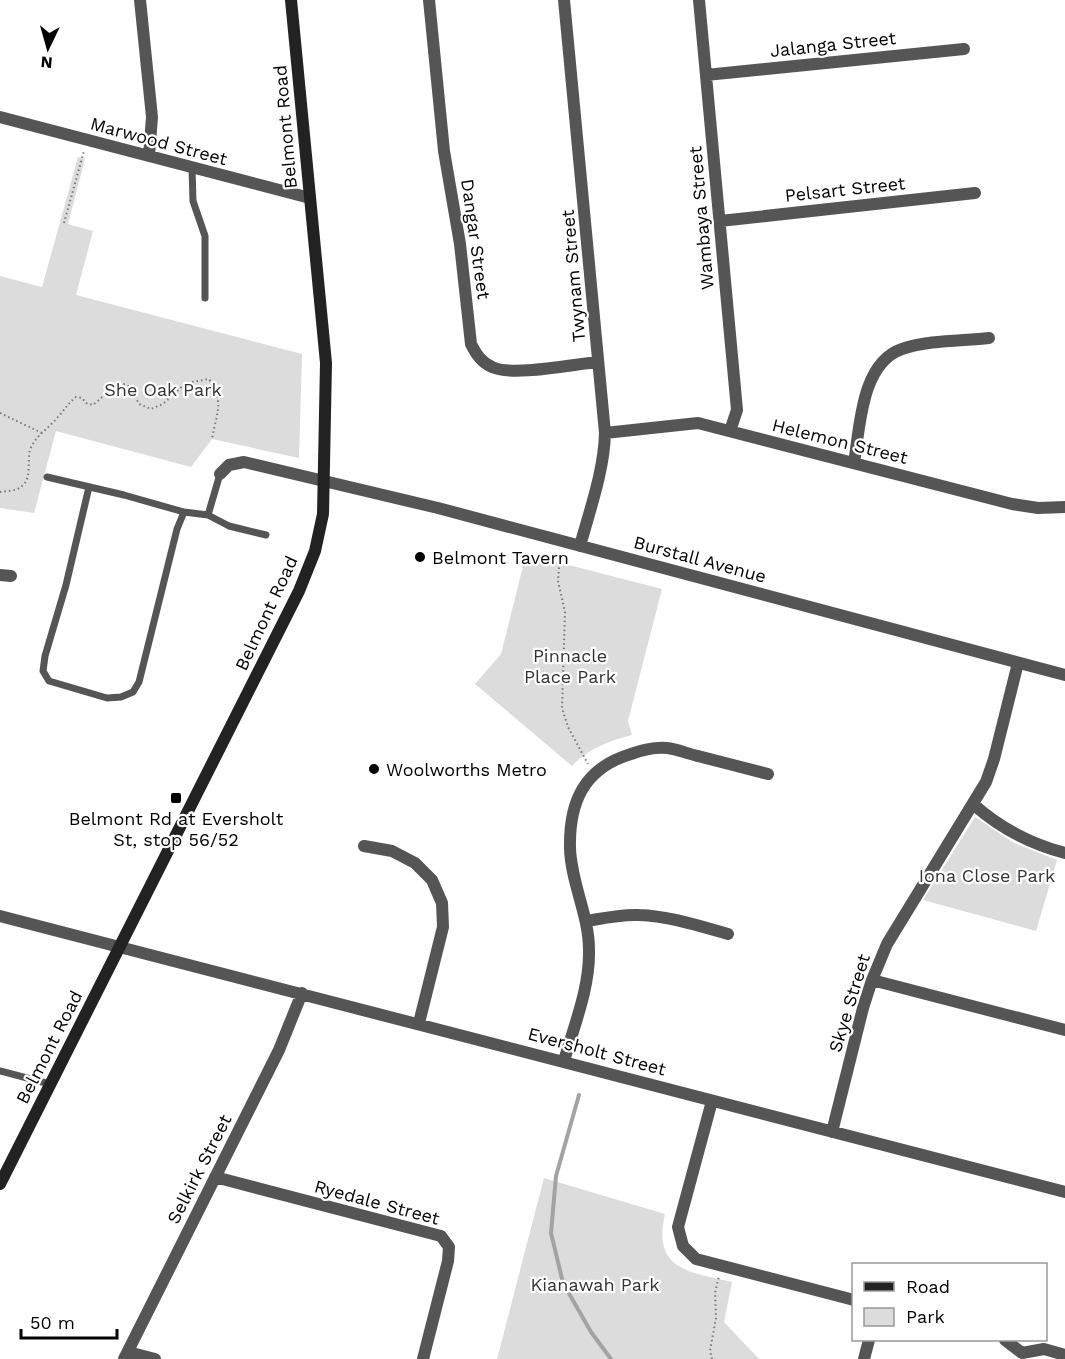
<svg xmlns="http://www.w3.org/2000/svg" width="1065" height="1359" viewBox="0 0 1065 1359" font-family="'Work Sans',sans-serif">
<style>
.green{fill:#dcdcdc}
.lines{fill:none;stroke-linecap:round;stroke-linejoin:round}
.stream{stroke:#a3a3a3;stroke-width:4}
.path{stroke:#777;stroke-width:2;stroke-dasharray:1.5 3;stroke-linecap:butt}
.service{stroke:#555;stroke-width:7}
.minor{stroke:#555;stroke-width:12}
.secondary{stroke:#222;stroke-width:12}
.poi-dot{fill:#000;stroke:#fff;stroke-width:2}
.labels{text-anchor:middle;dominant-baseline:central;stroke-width:4.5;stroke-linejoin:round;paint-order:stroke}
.street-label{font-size:18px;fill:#000;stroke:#fff}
.park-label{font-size:18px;fill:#333;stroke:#fff}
.poi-label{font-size:18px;fill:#000;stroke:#fff;text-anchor:start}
</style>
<rect width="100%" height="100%" fill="#fff"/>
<path class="green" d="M78 157 85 159 68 224 93 231 76 295 302 354 299 458 212 439 191 467 56 431 34 513 0 508V276L42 287Z
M526 554 662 589 628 721 632 735C611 740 587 749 572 766L475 684 501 654Z
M975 817 1014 843 1057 860 1036 931 923 900Z
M544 1178 665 1214C652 1270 689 1272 732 1282L724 1322 759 1359H497Z"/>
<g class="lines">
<path class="stream" d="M579 1095 556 1176 551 1233 563 1283 591 1332 611 1359"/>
<path class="path" d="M64 223 84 151
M0 413 42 433
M0 492C7 491 17 491 22 486 32 478 27 461 30 450 35 436 48 429 57 418 64 411 68 403 76 397L82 398 86 403 93 405 115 386 125 384 130 387 139 404 151 409 163 404 186 383 209 379C225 403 216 414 212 439
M560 554 558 581 565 612 562 708 568 727 588 764
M712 1359 710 1351 716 1318 715 1293 719 1276"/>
<path class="service" d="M192 168 193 201 205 236V298
M47 477 124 495 184 512 208 515 229 526 266 535
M89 487 66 585 45 656 43 671 49 681 107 698 121 697 133 692 139 682 177 529 184 512
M208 515 220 474
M0 1071 50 1084"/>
<path class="minor" d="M140 0 152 117 149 156
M429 0 444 151 460 244 471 344C476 354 481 362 492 367 512 377 574 364 598 362
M564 0 605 433C604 471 590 509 580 546
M699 0 737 410 730 431
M706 75 964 49
M0 117 310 198
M720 221 975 193
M605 433 698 423 1012 504 1038 508 1065 507
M854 463C860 427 861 363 902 349 929 340 960 341 989 338
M220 474 229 465 244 462 438 508 1065 675
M0 575 11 576
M973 804C1000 828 1030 844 1065 853
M364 846 392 851 415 863 432 880 442 903 443 927 419 1023
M0 916 1065 1192
M587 921C604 918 621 914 639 915 669 916 699 926 728 934
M872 980 1065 1030
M564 1061C574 1026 590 987 589 950 589 915 571 883 570 848 569 802 584 768 631 754 642 750 655 747 667 748 677 749 688 754 698 756 721 762 745 768 768 774
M712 1101 678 1227 683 1246 696 1259 854 1300
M832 1132 863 1008 872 980 887 944 986 782 994 759 1018 663
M215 1177 441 1236 449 1247 448 1261 423 1359
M1005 1340 1022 1353 1044 1349 1065 1355
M128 1352 155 1359
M124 1359 279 1050 302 993
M864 1359 869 1340"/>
<path class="secondary" d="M0 1184 299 591 315 551 323 514 326 363 291 0"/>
</g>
<g class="poi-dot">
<circle cx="420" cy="557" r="6"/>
<circle cx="374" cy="769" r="6"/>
<rect x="170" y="792" width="12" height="12" rx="3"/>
</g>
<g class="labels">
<g class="street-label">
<text transform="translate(833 44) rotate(-6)">Jalanga Street</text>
<text transform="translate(285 127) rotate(-95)">Belmont Road</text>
<text transform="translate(159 141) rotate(15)">Marwood Street</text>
<text transform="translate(845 189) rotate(-6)">Pelsart Street</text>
<text transform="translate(701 218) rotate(-95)">Wambaya Street</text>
<text transform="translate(476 239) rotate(82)">Dangar Street</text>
<text transform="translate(573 276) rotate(-95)">Twynam Street</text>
<text transform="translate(840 441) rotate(14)">Helemon Street</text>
<text transform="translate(700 559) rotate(15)">Burstall Avenue</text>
<text transform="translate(266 613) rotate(-65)">Belmont Road</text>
<text transform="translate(849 1003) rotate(-73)">Skye Street</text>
<text transform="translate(49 1047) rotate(-63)">Belmont Road</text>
<text transform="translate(597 1051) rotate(15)">Eversholt Street</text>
<text transform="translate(199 1169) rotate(-63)">Selkirk Street</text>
<text transform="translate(377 1202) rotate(15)">Ryedale Street</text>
</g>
<g class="park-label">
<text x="163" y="389">She Oak Park</text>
<text x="570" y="655">Pinnacle<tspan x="570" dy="21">Place Park</tspan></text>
<text x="987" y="875">Iona Close Park</text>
<text x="595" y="1284">Kianawah Park</text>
</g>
<g class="poi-label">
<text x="432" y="557">Belmont Tavern</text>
<text x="386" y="769">Woolworths Metro</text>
<text x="176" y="818" text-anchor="middle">Belmont Rd at Eversholt<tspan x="176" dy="21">St, stop 56/52</tspan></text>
</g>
</g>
<rect x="852" y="1263" width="195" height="78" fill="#ffffff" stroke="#999999" stroke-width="1.5"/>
<rect x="864" y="1282" width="30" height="9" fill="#222222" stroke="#999999" stroke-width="1.5"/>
<text x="906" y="1293" font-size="18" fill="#000000">Road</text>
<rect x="864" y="1308" width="30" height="18" fill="#dcdcdc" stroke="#999999" stroke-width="1.5"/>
<text x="906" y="1323" font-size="18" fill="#000000">Park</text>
<g transform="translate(48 48) rotate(185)" stroke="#ffffff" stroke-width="4.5" paint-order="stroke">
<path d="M0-4.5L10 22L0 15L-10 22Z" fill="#000000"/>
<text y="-9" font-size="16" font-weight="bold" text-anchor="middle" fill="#000000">N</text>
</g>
<path d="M21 1329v9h96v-9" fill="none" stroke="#000000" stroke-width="3"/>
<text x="30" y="1329" font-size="18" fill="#000000" stroke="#ffffff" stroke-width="4.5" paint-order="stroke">50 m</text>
</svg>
